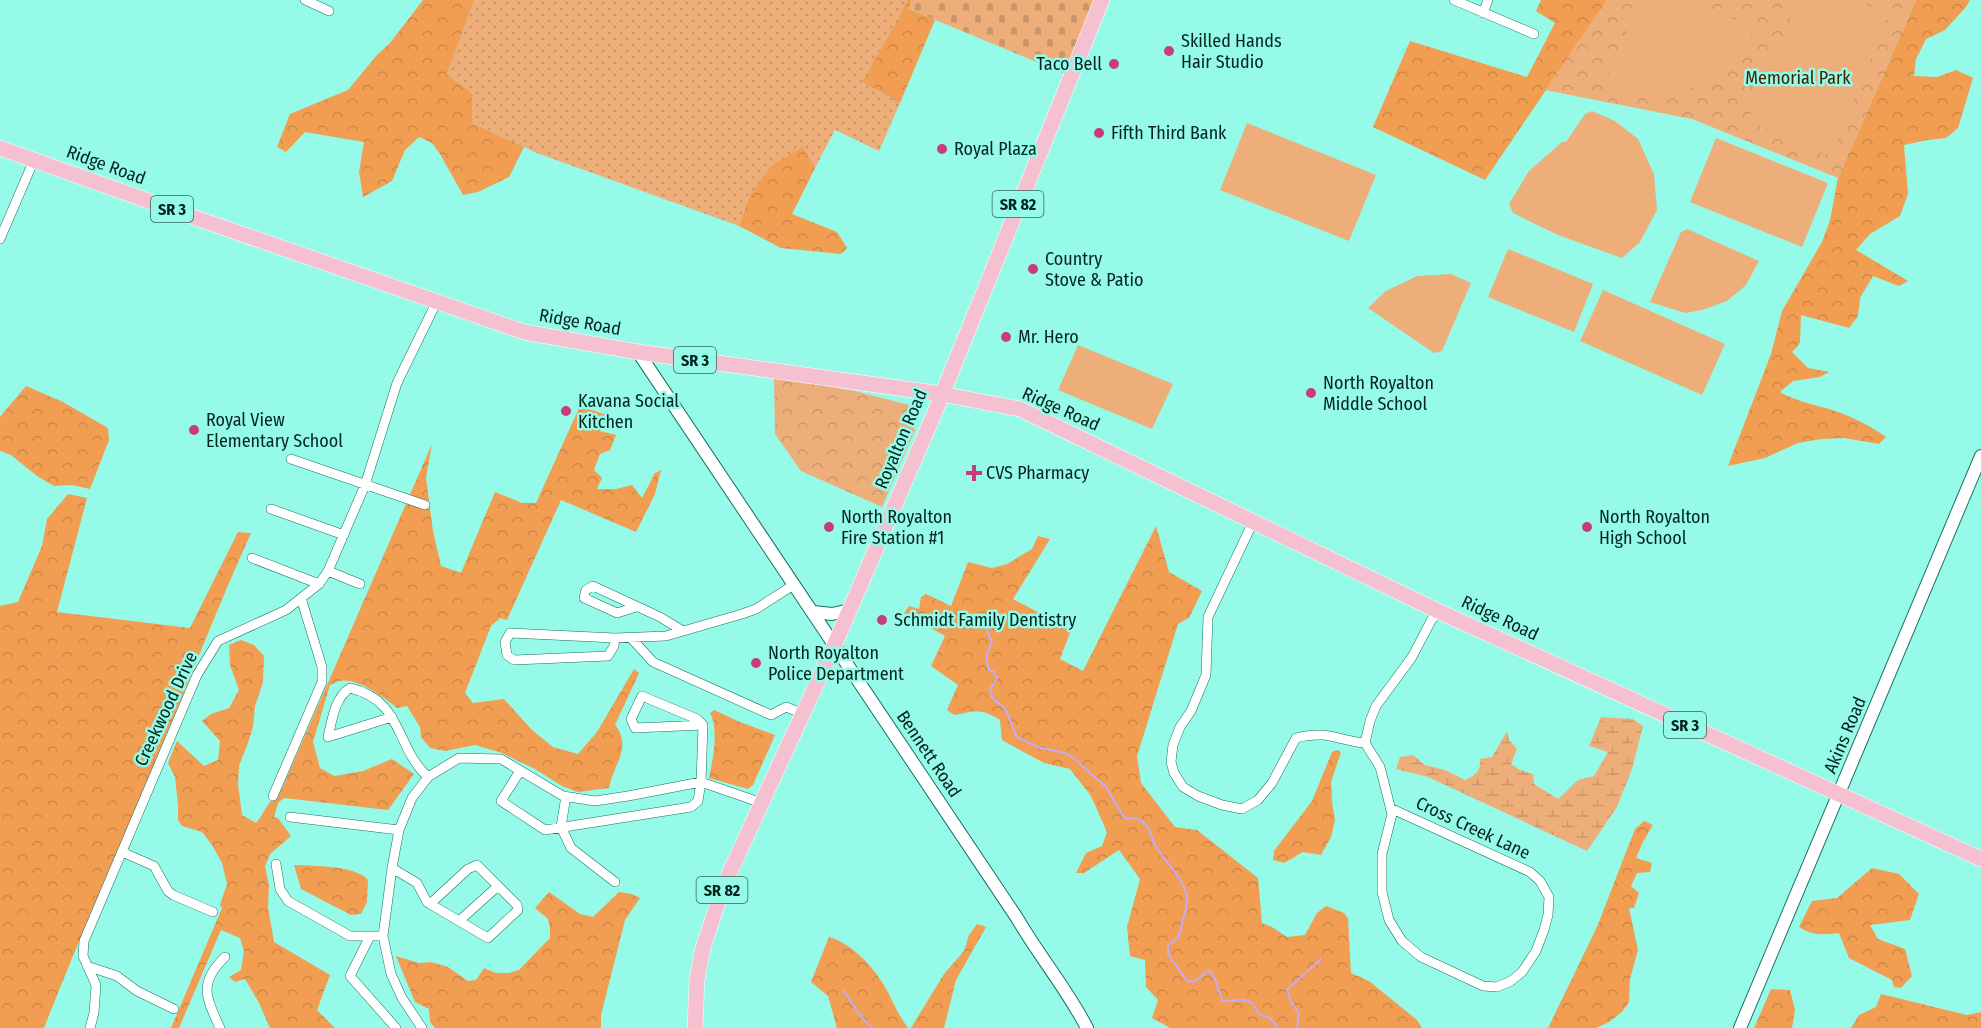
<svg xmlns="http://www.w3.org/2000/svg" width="1981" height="1028" viewBox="0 0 1981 1028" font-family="'Fira Sans Condensed',sans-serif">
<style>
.grass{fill:url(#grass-dots)}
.forest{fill:url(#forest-crowns)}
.wetland{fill:url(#wetland-marsh)}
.cemetery{fill:url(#cemetery-stones)}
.park{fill:url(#park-crowns)}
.pitch{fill:#eeae7a}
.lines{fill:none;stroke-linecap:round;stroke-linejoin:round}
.stream{stroke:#c5aaf5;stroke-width:2}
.minor-casing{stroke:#1b7063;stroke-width:10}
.tertiary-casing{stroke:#1b7063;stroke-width:14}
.primary-casing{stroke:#fff;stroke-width:16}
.minor{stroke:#fff;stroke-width:9}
.tertiary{stroke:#fff;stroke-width:12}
.primary{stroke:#f5c1d1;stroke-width:15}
.poi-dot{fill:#c83d74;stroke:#95fbe8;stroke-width:2}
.labels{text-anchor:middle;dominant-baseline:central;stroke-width:5;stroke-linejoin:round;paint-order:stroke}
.shield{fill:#95fbe8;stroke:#2f655b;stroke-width:1.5}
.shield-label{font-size:16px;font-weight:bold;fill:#03251f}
.poi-label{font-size:18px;fill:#03251f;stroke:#95fbe8;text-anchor:start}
.park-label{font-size:18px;fill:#422201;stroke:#95fbe8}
.street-label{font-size:18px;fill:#03251f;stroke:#95fbe8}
</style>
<defs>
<pattern id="grass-dots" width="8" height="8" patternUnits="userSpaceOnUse" patternTransform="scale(1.5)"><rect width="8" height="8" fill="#eeae7a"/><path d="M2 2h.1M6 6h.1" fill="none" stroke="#ca9669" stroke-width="1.8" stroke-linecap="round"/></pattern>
<pattern id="forest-crowns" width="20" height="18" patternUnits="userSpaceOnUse" patternTransform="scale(1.5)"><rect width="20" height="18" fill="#f19d52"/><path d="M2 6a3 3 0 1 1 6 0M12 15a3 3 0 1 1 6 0" fill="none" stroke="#cd8747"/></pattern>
<pattern id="wetland-marsh" width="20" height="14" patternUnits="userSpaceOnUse" patternTransform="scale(1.5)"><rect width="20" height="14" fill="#eeae7a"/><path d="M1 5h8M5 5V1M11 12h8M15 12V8" fill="none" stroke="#ca9669"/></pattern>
<pattern id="cemetery-stones" width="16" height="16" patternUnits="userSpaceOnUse" patternTransform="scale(1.5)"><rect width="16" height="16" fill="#eeae7a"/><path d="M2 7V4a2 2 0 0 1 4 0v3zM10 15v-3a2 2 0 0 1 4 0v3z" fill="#ca9669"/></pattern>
<pattern id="park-crowns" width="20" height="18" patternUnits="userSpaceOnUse" patternTransform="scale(1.5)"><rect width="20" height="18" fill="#eeae7a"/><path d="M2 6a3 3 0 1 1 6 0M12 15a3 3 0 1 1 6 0" fill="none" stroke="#ca9669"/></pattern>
</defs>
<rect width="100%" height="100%" fill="#95fbe8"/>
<path class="grass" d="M474 0H908L862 82 900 103 879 151 835 130 815 168 803 148 749 197 739 226 537 153 472 123V93L447 74Z"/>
<path class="forest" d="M423 0H474L447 74 472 93V123L524 147 509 177 478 192 463 195 440 154 432 143 419 137 405 150 392 181 363 197 359 172 364 142 305 132 286 152 277 147 290 114 348 90 377 55 390 43Z
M908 0H912L909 9 935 20 900 103 862 82Z
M1541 0H1607L1485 180 1373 127 1410 41 1527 77 1555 23 1536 11Z
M1916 0H1970L1966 7 1945 30 1926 39 1916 59 1914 76 1937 77 1956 70 1973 78 1958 128 1946 138 1927 140 1904 145 1908 194 1900 216 1870 234 1856 250 1908 281 1899 286 1873 276 1860 298 1858 316 1849 328 1801 315 1800 343 1792 352 1808 368 1829 372 1820 377 1793 381 1780 392C1797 402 1817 405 1835 411 1853 417 1871 426 1886 437L1879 444 1844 438 1821 439 1798 443 1765 458 1728 466 1771 354 1782 311 1822 242 1830 220 1838 178Z
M803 147 815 168 792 214 837 232 847 248 841 254 781 248 739 226 749 197 771 166Z
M26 386 63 402 108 428 109 440 90 489 72 485 54 486 37 476 11 455 0 451V417Z
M580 406 607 415 600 431 616 435 610 450 600 454 594 470 602 478 597 489H616L632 485 642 498 655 473 661 470 655 494 636 532 561 500 507 620 500 618 491 626 465 693 473 703 504 699 532 730 553 747 578 754 597 732 634 669 639 673 615 725C633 748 613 764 609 788L578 792 562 786 535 769 502 753 475 745 445 751 430 748 421 737 420 727 407 706 397 708C384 697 357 677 339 681 336 682 333 684 330 685L313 742 320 768 334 776 363 771 392 759 414 774 388 810 284 798 278 803 274 817 278 818 291 836 270 854 265 866 269 885 268 907 274 942 330 975 317 1010 335 1028H270L259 1003 245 979 235 982 229 977 241 970 244 951 240 938 221 930 179 1028H171L222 908 220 905 227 884 222 863 212 845 202 832 182 826 178 820V805L175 777 168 763 177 741 204 766 218 760 220 741 202 721 211 714 229 708 239 690 230 665 229 645 241 640 254 645 264 656 263 682 255 706 253 727 248 743 239 766 238 784 242 815 256 823C266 811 266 803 280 793L432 444 426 478 433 531 441 566 461 573 495 492 522 503H536Z
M68 494 87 498 57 612 190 628 238 532 251 533C218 606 189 681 158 755 120 846 80 936 44 1028H0V606L18 602 42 546 47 519Z
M1156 526 1169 572 1202 591 1189 618 1178 624 1137 756 1141 783 1175 827 1197 830 1258 878 1262 923 1272 927 1287 937 1305 935 1317 913 1326 906 1344 913 1348 918 1351 973 1369 981 1417 1020 1422 1028H1170L1152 1018 1158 1000 1146 987 1145 960 1130 956 1127 927 1140 879 1119 850 1084 873H1076L1086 853 1102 846 1107 832 1091 796 1070 769 1044 763 1002 740 1000 720C981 708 976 711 954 715L947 710 958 685 931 666 945 636 904 613 909 606 919 609 921 597 926 594 951 606 968 562 992 568 1007 564 1032 549 1038 536 1050 539 1013 599 1071 630 1060 659 1083 671Z
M714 710 740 722 775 735 753 785 748 789 709 778C713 759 719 730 710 713Z
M1337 750 1341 752 1331 782 1332 802 1335 820 1331 837 1321 855 1303 852 1284 863 1273 860 1274 851 1312 801 1332 752Z
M1644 821 1653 825 1643 842 1636 858 1652 863 1650 872 1637 873 1631 886 1639 893 1634 908H1629L1638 950 1630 979 1629 1002 1622 1012 1609 1022 1596 1028H1548L1597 927 1635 829Z
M294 865C313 866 356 865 368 880L367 902 361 914 351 915 301 889Z
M1872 868 1899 874 1919 894 1910 920 1870 925 1878 939 1905 949 1912 976 1901 988 1894 987 1892 980 1849 958 1839 933C1823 935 1813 936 1799 927L1812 901 1837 898Z
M549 892 580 914 593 917 619 892 632 894 640 898 625 920 601 1015V1028H435L430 1022 429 1009 415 1002 396 956 419 963 431 962 448 967 468 981 476 980 484 968 496 973H509L519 970 550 938V928L548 919 535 908Z
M977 924 986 927 956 980 944 1028H911L944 974 964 951 969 935Z
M829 937C851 943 873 966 885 987 893 1001 898 1015 908 1028H837L828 996 811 982Z
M1771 989 1790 990 1795 1010 1792 1028H1754Z
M1881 994 1967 1015 1981 1012V1028H1851L1859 1015 1876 1007Z"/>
<path class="wetland" d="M1601 717 1633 719 1643 726 1632 769 1617 807 1587 851 1428 777 1396 769 1400 757 1413 755 1425 765 1445 770 1465 780C1476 775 1481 771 1480 759L1492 757 1507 731 1509 740 1517 749 1511 764 1520 770 1533 774 1534 784 1558 799 1578 780 1594 776 1608 752 1589 746Z"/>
<path class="cemetery" d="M912 0H1098L1068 75 909 9Z"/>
<path class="park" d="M1607 0H1916L1838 178 1692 119 1545 90Z
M774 377 855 391 909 405 915 430 882 507 801 471 775 434Z"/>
<path class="pitch" d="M1640 0H1694L1755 29 1730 64 1693 87 1663 95 1602 90Z
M1798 0H1855L1889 14 1831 157 1748 121Z
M1592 111 1615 121 1638 139 1654 174 1657 210 1640 242 1622 258 1558 235 1513 213 1509 204 1529 171 1562 142H1566L1585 114Z
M1247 123 1376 175 1349 241 1220 190Z
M1716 138 1828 183 1802 247 1690 202Z
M1687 229 1759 261 1746 285 1727 301 1702 310 1685 313 1650 302 1681 232Z
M1508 249 1593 284 1574 332 1488 297Z
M1451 274 1471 283 1442 351 1434 353 1368 308 1386 291 1417 276Z
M1603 290 1725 344 1702 395 1580 341Z
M1078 345 1173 384 1152 429 1058 390Z"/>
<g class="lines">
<path class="stream" d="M984 623 992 642C987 658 984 652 989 670L994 672 997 678 991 688 992 698 1005 708 1017 737 1037 747 1065 753 1076 760 1106 787 1124 818C1132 819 1138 817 1145 824 1151 829 1151 838 1155 845 1164 861 1184 878 1187 897 1188 903 1180 931 1178 938L1168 945V954L1187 981 1194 982 1209 970C1218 978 1217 991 1223 1001L1244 1000 1252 1003 1260 1015 1269 1017 1276 1025V1028
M844 991 859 1014 872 1028
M1297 1028 1299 1014 1291 1002 1287 990 1321 959"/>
<defs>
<path id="minor" d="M305 0 329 11
M1454 0 1534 34
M1483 13 1488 0
M0 239 34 160
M291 459 425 505
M271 509 344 535
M1253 522 1208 617 1206 675 1191 711 1180 727 1173 745 1171 762 1174 773 1183 787 1198 796 1222 805 1242 809 1258 800 1272 783 1296 738C1328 730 1336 740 1365 743
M252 558 319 584
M328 571 360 584
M636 607 617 613 584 598 586 590 593 586 660 617 683 631
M615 638 614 646 608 656 514 660 507 655 505 642 510 633 615 638 666 636 742 614 756 609 795 584
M631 638 653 662 771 715 786 707 804 714
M392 717 328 737C332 720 335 697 350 688 403 700 395 747 428 777
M520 771 501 801 545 830 691 807 698 801 701 782 703 725 697 719 642 696 631 719 635 728 703 725
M273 796 322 682V667L301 598
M566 796 561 827 571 848 615 882
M1390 808 1530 872 1540 881 1549 897 1548 915 1544 930 1536 951 1522 972 1511 981 1497 987 1483 986 1421 957 1402 941 1389 920 1382 892V854L1392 814 1380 767 1365 743 1370 721 1376 706 1412 657 1432 619 1440 612
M290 817 399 830
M122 852 154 866 168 891 173 895 213 912
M276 864 280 889 288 901 350 936H383
M392 868 417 883 427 902 430 904 488 938 518 910 517 905 477 865 468 869 430 904
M459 921 498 886
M370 936 350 976 396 1028
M87 966 117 976 137 991 174 1009
M90 1028 94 1013 96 985 83 956 84 941 197 675 218 641 286 610 319 584 328 571 365 485 397 383 437 301
M220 1028C206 997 198 983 225 957
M422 1028 402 998 391 974 383 936 392 868 399 830 412 798 428 777 459 758 501 759 563 796 595 801 628 796 701 782 762 803"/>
<path id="tertiary" d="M638 352 1017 918C1039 956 1067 989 1087 1028
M813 612 832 614 850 610
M1740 1028 1981 456"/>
<path id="primary" d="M0 148 213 224 524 332 638 352 942 394 1020 409 1440 612 1981 859
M695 1028 697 979 703 948 723 887 834 646 935 412 1102 0"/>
</defs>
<use href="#minor" class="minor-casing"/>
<use href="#tertiary" class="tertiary-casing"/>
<use href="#primary" class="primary-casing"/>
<use href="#minor" class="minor"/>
<use href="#tertiary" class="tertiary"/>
<use href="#primary" class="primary"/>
</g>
<g class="poi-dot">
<circle cx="1169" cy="51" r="6"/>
<circle cx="1114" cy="64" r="6"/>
<circle cx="1099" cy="133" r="6"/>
<circle cx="942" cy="149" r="6"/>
<circle cx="1033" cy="269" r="6"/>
<circle cx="1006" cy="337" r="6"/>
<circle cx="1311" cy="393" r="6"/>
<circle cx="566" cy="411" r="6"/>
<circle cx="194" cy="430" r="6"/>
<path d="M971 464h6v6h6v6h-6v6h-6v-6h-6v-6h6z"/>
<circle cx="829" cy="527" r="6"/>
<circle cx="1587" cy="527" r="6"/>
<circle cx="882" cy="620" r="6"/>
<circle cx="756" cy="663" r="6"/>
</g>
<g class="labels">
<g class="shield">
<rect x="992.5" y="191" width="51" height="26" rx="4.5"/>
<rect x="151" y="196" width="42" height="26" rx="4.5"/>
<rect x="674" y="347" width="42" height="26" rx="4.5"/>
<rect x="1664" y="712" width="42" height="26" rx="4.5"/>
<rect x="696.5" y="877" width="51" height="26" rx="4.5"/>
</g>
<g class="shield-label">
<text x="1018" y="204">SR 82</text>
<text x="172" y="209">SR 3</text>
<text x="695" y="360">SR 3</text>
<text x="1685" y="725">SR 3</text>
<text x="722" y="890">SR 82</text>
</g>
<g class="poi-label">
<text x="1181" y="41">Skilled Hands<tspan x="1181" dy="21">Hair Studio</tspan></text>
<text x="1102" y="64" text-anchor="end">Taco Bell</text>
<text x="1111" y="133">Fifth Third Bank</text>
<text x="954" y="149">Royal Plaza</text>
<text x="1045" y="259">Country<tspan x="1045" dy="21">Stove &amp; Patio</tspan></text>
<text x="1018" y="337">Mr. Hero</text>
<text x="1323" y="383">North Royalton<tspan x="1323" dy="21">Middle School</tspan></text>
<text x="578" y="401">Kavana Social<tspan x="578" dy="21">Kitchen</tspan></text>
<text x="206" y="420">Royal View<tspan x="206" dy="21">Elementary School</tspan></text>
<text x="986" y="473">CVS Pharmacy</text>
<text x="841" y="517">North Royalton<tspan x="841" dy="21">Fire Station #1</tspan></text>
<text x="1599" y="517">North Royalton<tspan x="1599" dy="21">High School</tspan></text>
<text x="894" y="620">Schmidt Family Dentistry</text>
<text x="768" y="653">North Royalton<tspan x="768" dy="21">Police Department</tspan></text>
</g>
<g class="park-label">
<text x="1798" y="78">Memorial Park</text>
</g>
<g class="street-label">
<text transform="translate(106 165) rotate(20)">Ridge Road</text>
<text transform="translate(580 322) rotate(10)">Ridge Road</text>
<text transform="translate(1061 409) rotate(24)">Ridge Road</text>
<text transform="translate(901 439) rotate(-67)">Royalton Road</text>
<text transform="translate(1500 618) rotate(25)">Ridge Road</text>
<text transform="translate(166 709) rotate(-65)">Creekwood Drive</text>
<text transform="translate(1845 735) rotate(-67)">Akins Road</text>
<text transform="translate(929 754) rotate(56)">Bennett Road</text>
<text transform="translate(1473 828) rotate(25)">Cross Creek Lane</text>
</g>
</g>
</svg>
